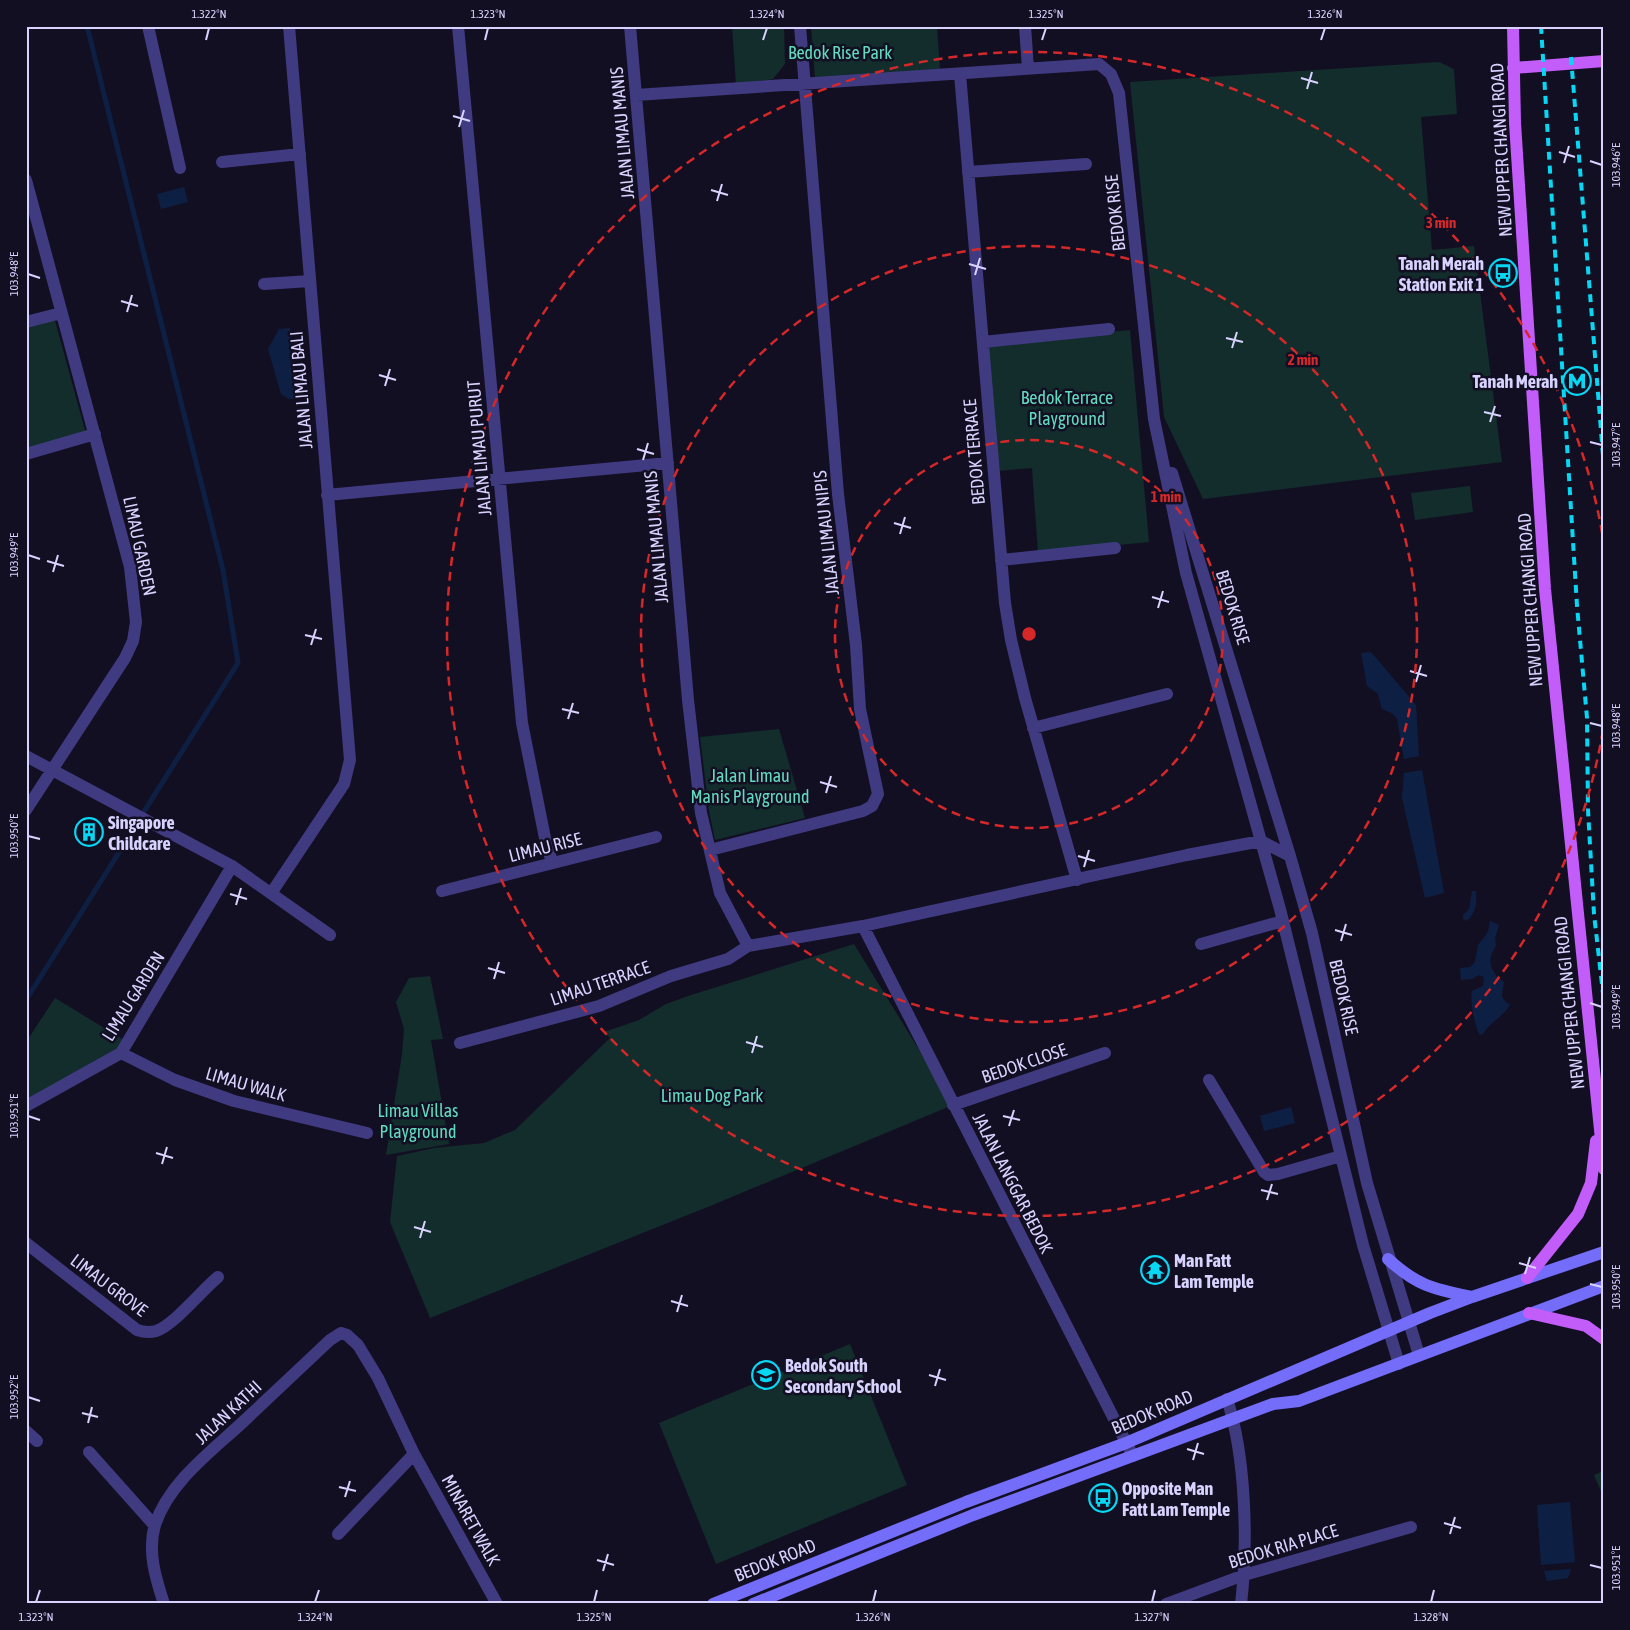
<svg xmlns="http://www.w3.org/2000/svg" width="1630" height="1630" viewBox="0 0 1630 1630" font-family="'Asap Condensed',sans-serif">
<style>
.green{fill:#122d2c}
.water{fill:#0d2044}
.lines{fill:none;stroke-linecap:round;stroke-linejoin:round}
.stream{stroke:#0d2044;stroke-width:5}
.street{stroke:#403b81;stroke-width:12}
.secondary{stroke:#736dfa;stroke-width:12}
.primary{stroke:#c35dfa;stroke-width:12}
.rail{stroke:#08d7f4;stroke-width:4;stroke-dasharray:8 6;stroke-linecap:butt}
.ticks{fill:none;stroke:#d8d2fe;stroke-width:2}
.ring{fill:none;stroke:#d62828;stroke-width:2.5;stroke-dasharray:9 6}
.labels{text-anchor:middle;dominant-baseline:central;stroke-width:5;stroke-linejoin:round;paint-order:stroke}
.park-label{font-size:18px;fill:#61dbbf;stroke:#130f23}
.street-label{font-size:18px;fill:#d8d2fe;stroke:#130f23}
.poi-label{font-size:18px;font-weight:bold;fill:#d8d2fe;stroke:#130f23;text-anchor:start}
.centre{fill:#d62828;stroke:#130f23;stroke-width:2.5}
.ring-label{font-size:15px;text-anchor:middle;font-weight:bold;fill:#d62828;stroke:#130f23;stroke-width:5;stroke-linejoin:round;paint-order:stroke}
.neatline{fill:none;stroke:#d8d2fe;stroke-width:2}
.ticks-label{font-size:12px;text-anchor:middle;fill:#d8d2fe}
</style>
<rect width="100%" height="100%" fill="#130f23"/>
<path class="green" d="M732 26H784L785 64 773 79 736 86Z
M811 26H937L940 70 815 79Z
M1439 62 1454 69 1457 114 1421 117 1432 250 1474 246 1502 462 1203 499 1164 417 1130 82Z
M54 317 88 441 26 455V325Z
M1130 330 1149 542 1038 553 1032 468 996 471 986 344Z
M1470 486 1473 512 1415 520 1411 493Z
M779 729 805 818 715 840 709 811 700 737Z
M854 944 953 1105 715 1204 430 1318 390 1222 397 1156 434 1148 484 1143 515 1130 610 1038 604 1032 639 1020 666 1004 691 995Z
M430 976 443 1039 431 1040 449 1144 386 1155 402 1054 404 1029 396 1002 409 978Z
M55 998 124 1040 116 1052 26 1103V1042Z
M850 1344 907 1485 716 1564 659 1423Z
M1604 1471V1498L1594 1475Z"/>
<path class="water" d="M184 187 188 202 161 209 157 194Z
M290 328 296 399H289L281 394 268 349 279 329Z
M1371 652 1416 705 1419 756 1404 759 1397 719 1393 714 1382 709 1378 694 1367 686 1361 653Z
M1422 770 1444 893 1425 898 1402 798 1404 773Z
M1472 891H1476C1477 904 1476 912 1467 921L1463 919V915L1469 909Z
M1490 921 1499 925 1495 938 1496 946C1486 959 1490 973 1504 982 1503 994 1498 997 1510 1005 1501 1019 1491 1021 1482 1035L1479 1034C1474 1021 1470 1004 1472 991L1483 986 1484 977 1479 975 1472 979 1461 980 1460 968 1470 967 1475 962 1478 945 1488 932Z
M1291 1107 1295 1123 1264 1131 1260 1116Z
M1570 1502 1575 1562 1541 1565 1537 1505Z
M1571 1569 1568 1578 1547 1581 1544 1571Z"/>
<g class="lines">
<path class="stream" d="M87 26 223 570 238 663 143 813
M26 1000 130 835"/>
<path class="street" d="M148 26 180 168
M458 26 522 723 547 848 553 863
M630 26 688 700 701 813 720 893 748 946
M1025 26 1028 69
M960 74 1005 603 1011 640 1025 698 1077 880
M636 95 1099 64 1111 74 1119 93 1154 419 1186 573 1280 909 1363 1245 1399 1364
M222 162 300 154
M968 172 1086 164
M26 180 130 567 136 622 133 641 125 658 26 810
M264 284 310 281
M26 322 61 313
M983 342 1109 329
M26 454 95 434
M1172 473 1290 856 1312 933 1367 1183 1419 1355
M327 495 668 463
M1001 560 1115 548
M1033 728 1167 694
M26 756 232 866 330 935
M710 850 863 811 872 806 878 794 860 709 856 645 838 494 800 26
M442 891 656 837
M272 892 344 784 350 760 289 26
M863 926 1133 1456
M1201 944 1283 921
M460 1043 599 1006 671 976 728 959 748 946 863 926 1187 855 1261 841 1290 856
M121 1053 175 1080 234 1101 367 1133
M1209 1080 1264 1172 1268 1175 1278 1174 1341 1156
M953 1105 1105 1053
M26 1106 121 1053 232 866
M26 1243 137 1330C143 1332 149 1333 156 1331 174 1325 201 1291 218 1277
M1227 1399C1246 1457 1248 1543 1241 1604
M26 1431 37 1441
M89 1452 155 1526
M338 1534 414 1454
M164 1604C156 1579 147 1552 155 1525 169 1482 212 1451 244 1421 273 1394 301 1367 330 1340L341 1333 347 1335 358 1345 378 1378 414 1454 497 1604
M1166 1604 1244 1575 1411 1527"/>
<path class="secondary" d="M1388 1259C1417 1286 1434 1289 1472 1297
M713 1604 966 1502 1126 1443 1430 1313 1472 1297 1604 1252
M753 1604 973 1515 1273 1404 1299 1401 1604 1286"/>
<path class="primary" d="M1513 26 1515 123 1545 589 1604 1169
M1513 68 1604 61
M1527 1278 1578 1214 1591 1183 1596 1141
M1529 1313 1586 1326 1604 1339"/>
<path class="rail" d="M1541 26 1577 606 1587 718 1588 810 1594 914 1604 1002
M1571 57 1604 468"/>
</g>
<path class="ticks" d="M206 40 209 28M485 40 488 28M763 40 767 28M1042 40 1046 28M1321 40 1325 28M1301 78 1318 83M1307 89 1312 72M453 116 470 121M459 127 464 110M1559 152 1575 157M1590 161 1602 165M1564 163 1569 146M711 190 728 195M717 201 722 184M969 264 986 269M28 274 40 278M975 275 980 258M121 301 138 306M127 312 132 295M1226 338 1243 342M1232 348 1237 332M379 375 396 380M385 386 390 369M1484 412 1501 416M1490 422 1495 406M1590 442 1602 445M637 449 654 454M643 460 648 443M894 523 911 528M900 534 905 517M28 555 40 559M47 561 64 566M53 572 58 555M1152 597 1169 602M1158 608 1163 591M305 635 322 639M311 645 316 629M1410 671 1427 676M1416 682 1421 665M562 709 579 713M568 719 573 703M1590 723 1602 726M820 782 837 787M826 793 831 776M28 836 40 839M1078 856 1095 861M1084 867 1089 850M230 894 247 899M236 905 241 888M1335 930 1352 935M1341 941 1346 924M488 968 505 973M494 979 499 962M1590 1003 1602 1007M746 1042 763 1047M752 1053 757 1036M28 1116 40 1120M1003 1116 1020 1120M1009 1126 1014 1110M156 1153 173 1158M162 1164 167 1147M1261 1190 1278 1194M1267 1200 1272 1184M414 1227 431 1232M420 1238 425 1221M1519 1263 1536 1268M1525 1274 1530 1257M1590 1284 1602 1287M671 1301 688 1306M677 1312 682 1295M929 1375 946 1380M935 1386 940 1369M28 1397 40 1401M82 1413 98 1417M88 1423 92 1407M1187 1449 1204 1454M1193 1460 1198 1443M339 1487 356 1491M345 1497 350 1481M1444 1523 1461 1528M1450 1534 1455 1517M597 1560 614 1565M1590 1565 1602 1568M603 1571 608 1554M36 1602 40 1590M315 1602 319 1590M594 1602 597 1590M873 1602 876 1590M1152 1602 1155 1590M1431 1602 1434 1590"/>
<g class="ring">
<circle cx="1029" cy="634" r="194"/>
<circle cx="1029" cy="634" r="388"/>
<path d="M1603 730A582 582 0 1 1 1603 538"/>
</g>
<defs>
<symbol id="bus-ring" viewBox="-11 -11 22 22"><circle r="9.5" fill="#130f23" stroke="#08d7f4" stroke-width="1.5"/><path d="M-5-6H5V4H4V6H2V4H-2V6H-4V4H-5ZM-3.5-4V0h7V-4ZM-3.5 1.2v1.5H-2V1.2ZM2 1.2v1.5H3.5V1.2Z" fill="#08d7f4"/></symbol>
<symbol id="metro-ring" viewBox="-11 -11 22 22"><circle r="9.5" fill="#130f23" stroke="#08d7f4" stroke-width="1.5"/><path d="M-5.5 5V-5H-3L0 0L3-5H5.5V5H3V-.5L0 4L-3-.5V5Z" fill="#08d7f4"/></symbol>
<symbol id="building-ring" viewBox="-11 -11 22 22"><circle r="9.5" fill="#130f23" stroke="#08d7f4" stroke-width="1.5"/><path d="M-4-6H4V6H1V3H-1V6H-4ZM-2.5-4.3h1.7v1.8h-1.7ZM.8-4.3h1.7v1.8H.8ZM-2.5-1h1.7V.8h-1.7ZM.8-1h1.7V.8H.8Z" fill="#08d7f4"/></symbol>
<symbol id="temple-ring" viewBox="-11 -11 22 22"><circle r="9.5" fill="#130f23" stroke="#08d7f4" stroke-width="1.5"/><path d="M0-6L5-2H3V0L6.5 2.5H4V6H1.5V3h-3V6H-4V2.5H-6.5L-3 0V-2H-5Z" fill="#08d7f4"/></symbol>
<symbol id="school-ring" viewBox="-11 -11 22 22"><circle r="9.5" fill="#130f23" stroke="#08d7f4" stroke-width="1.5"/><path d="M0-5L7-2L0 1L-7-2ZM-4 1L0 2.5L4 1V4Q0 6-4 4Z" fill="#08d7f4"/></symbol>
</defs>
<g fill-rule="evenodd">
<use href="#bus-ring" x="1487" y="257" width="32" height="32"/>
<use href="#metro-ring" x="1561" y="365" width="32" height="32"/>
<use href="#building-ring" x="73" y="816" width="32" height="32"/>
<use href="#temple-ring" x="1139" y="1254" width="32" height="32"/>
<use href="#school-ring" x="750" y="1359" width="32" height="32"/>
<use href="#bus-ring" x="1087" y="1482" width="32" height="32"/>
</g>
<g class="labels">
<g class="park-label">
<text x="840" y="52">Bedok Rise Park</text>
<text x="1067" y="397">Bedok Terrace<tspan x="1067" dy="21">Playground</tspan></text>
<text x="750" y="775">Jalan Limau<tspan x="750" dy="21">Manis Playground</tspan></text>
<text x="712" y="1095">Limau Dog Park</text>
<text x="418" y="1110">Limau Villas<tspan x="418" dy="21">Playground</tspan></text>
</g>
<g class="street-label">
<text transform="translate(622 133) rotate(-95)">JALAN LIMAU MANIS</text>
<text transform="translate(1501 150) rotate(-93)">NEW UPPER CHANGI ROAD</text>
<text transform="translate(1115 213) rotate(-96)">BEDOK RISE</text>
<text transform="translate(301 390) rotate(-95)">JALAN LIMAU BALI</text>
<text transform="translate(479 448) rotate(-95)">JALAN LIMAU PURUT</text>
<text transform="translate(974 452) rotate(-95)">BEDOK TERRACE</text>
<text transform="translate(826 533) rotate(-96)">JALAN LIMAU NIPIS</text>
<text transform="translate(656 537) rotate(-95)">JALAN LIMAU MANIS</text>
<text transform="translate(140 546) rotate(78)">LIMAU GARDEN</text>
<text transform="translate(1530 600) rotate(-94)">NEW UPPER CHANGI ROAD</text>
<text transform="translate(1233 607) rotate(73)">BEDOK RISE</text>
<text transform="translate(545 847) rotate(-14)">LIMAU RISE</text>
<text transform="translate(600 983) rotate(-19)">LIMAU TERRACE</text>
<text transform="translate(133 996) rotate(-58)">LIMAU GARDEN</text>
<text transform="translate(1344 997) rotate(77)">BEDOK RISE</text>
<text transform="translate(1569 1003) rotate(-96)">NEW UPPER CHANGI ROAD</text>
<text transform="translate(1024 1063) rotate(-19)">BEDOK CLOSE</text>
<text transform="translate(246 1084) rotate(16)">LIMAU WALK</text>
<text transform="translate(1013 1183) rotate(63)">JALAN LANGGAR BEDOK</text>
<text transform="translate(109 1285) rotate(37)">LIMAU GROVE</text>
<text transform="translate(228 1412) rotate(-43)">JALAN KATHI</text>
<text transform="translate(1152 1412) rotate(-23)">BEDOK ROAD</text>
<text transform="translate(471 1520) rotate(61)">MINARET WALK</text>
<text transform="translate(1283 1546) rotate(-17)">BEDOK RIA PLACE</text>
<text transform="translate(775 1560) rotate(-22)">BEDOK ROAD</text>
</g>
<g class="poi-label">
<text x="1484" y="263" text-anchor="end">Tanah Merah<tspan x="1484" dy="21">Station Exit 1</tspan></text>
<text x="1558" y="381" text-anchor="end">Tanah Merah</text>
<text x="108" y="822">Singapore<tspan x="108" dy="21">Childcare</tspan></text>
<text x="1174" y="1260">Man Fatt<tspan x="1174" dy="21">Lam Temple</tspan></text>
<text x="785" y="1365">Bedok South<tspan x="785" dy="21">Secondary School</tspan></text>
<text x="1122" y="1488">Opposite Man<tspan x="1122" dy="21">Fatt Lam Temple</tspan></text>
</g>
</g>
<circle cx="1029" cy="634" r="8" class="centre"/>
<g class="ring-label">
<text x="1441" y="228">3 min</text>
<text x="1303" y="365">2 min</text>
<text x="1166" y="502">1 min</text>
</g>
<rect width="1630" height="1630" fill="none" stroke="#130f23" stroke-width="55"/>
<rect x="28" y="28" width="1574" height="1574" class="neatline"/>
<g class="ticks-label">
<text x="209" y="18">1.322°N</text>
<text x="488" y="18">1.323°N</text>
<text x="767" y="18">1.324°N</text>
<text x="1046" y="18">1.325°N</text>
<text x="1325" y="18">1.326°N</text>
<text transform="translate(1616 165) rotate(-90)" y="4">103.946°E</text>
<text transform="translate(14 274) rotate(-90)" y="4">103.948°E</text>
<text transform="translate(1616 445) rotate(-90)" y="4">103.947°E</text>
<text transform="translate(14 555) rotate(-90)" y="4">103.949°E</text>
<text transform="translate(1616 726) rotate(-90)" y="4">103.948°E</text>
<text transform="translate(14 836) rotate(-90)" y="4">103.950°E</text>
<text transform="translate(1616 1007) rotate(-90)" y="4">103.949°E</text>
<text transform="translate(14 1116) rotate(-90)" y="4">103.951°E</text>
<text transform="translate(1616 1287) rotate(-90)" y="4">103.950°E</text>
<text transform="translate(14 1397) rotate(-90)" y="4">103.952°E</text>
<text transform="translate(1616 1568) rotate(-90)" y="4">103.951°E</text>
<text x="36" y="1621">1.323°N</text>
<text x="315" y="1621">1.324°N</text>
<text x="594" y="1621">1.325°N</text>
<text x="873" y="1621">1.326°N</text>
<text x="1152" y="1621">1.327°N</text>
<text x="1431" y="1621">1.328°N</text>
</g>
</svg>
